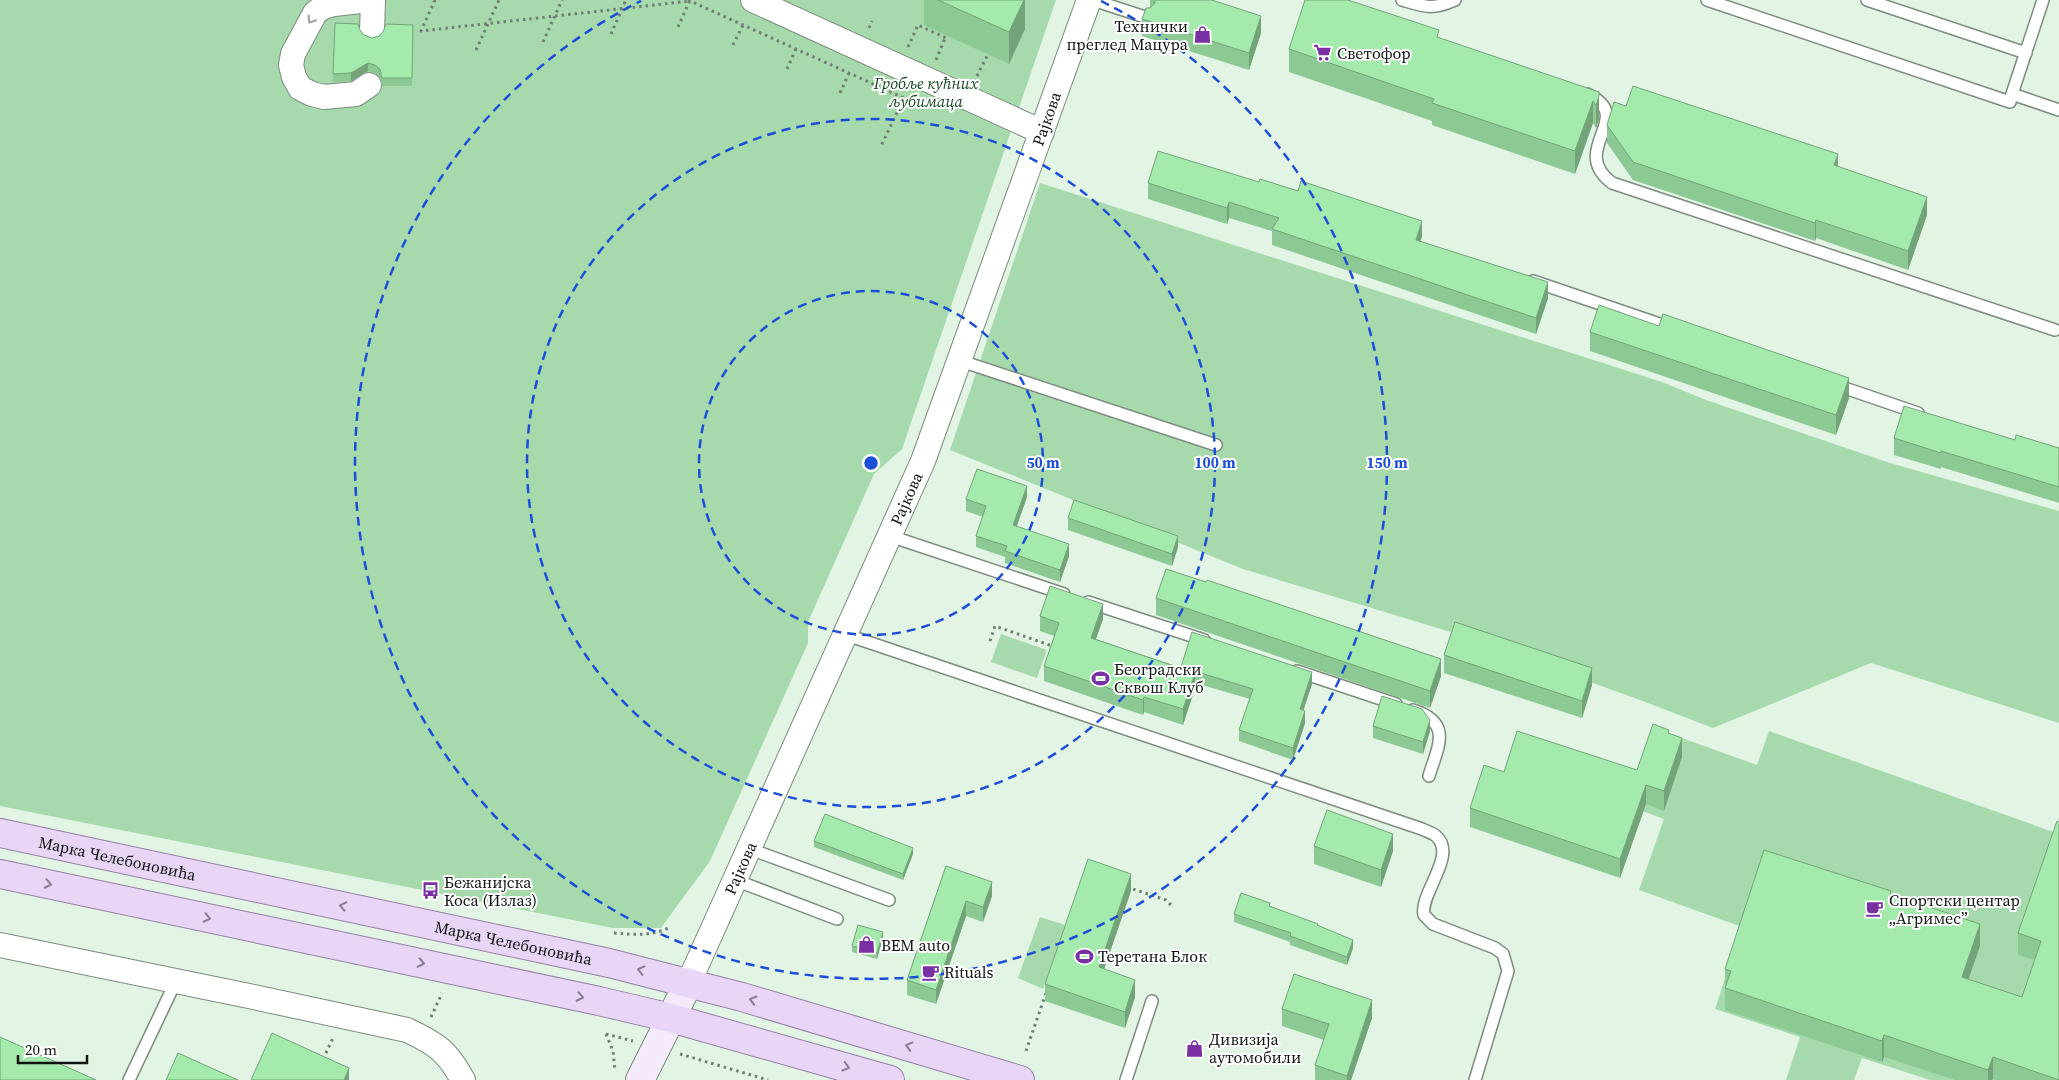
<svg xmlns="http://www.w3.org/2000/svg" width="2059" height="1080" viewBox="0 0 2059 1080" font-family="'Source Serif 4',serif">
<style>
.green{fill:#a6daac}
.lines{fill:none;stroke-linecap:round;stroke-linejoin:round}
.service-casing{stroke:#7c8c7e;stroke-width:14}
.minor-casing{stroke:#7c8c7e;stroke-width:26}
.secondary-casing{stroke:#7c8c7e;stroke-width:30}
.primary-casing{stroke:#9380a3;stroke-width:30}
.path{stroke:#727d73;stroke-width:3;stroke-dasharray:2.5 4;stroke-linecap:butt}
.service{stroke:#fff;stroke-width:11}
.minor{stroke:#fff;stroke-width:24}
.secondary{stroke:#f4eafb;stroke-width:28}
.primary{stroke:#e9d6f7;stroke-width:28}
.wall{fill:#8dc995}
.shaded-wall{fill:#73a479}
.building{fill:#a4eaad;stroke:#73a479}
.oneway{stroke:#9fa19f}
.oneway2{stroke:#867f8f}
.ring{fill:none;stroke:#1d4ed8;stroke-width:2.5;stroke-dasharray:9 6}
.labels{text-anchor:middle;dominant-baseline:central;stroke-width:4;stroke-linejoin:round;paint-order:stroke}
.poi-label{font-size:16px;fill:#0e140f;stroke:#fff;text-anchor:start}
.park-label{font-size:16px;font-style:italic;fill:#164721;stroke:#fff}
.street-label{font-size:16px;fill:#0e140f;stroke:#fff}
.centre{fill:#1d4ed8;stroke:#fff;stroke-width:2.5}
.ring-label{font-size:15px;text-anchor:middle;font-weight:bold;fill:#1d4ed8;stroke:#fff;stroke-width:4;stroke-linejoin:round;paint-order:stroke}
</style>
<rect width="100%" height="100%" fill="#e2f4e4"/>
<path class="green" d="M0 0H1056L902 449 874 474 808 622V643L710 861 661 928H613L0 806Z
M1040 183 1662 382 1706 400 1890 463 2059 511V723L1871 663 1713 728 1640 700 1454 633 1243 569 950 450Z
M1001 634 1047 650 1037 678 991 662Z
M1654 728 1757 765 1769 731 2059 834V1080H1930L1862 1058 1854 1080H1786L1800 1037 1715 1009 1742 927 1639 890 1664 819 1626 805Z
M1040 917 1065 925 1043 989 1018 978Z"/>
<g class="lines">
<defs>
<path id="service" d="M1093 0 1148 18
M1402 0C1426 7 1432 10 1455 0
M1707 0 2010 102 2012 94
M1867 0 2026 53
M2043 0 2012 94 2059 110
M1587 94C1638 117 1567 149 1612 183L2055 330
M1533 281 1674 329
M961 361 1216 445
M1836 385 1918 413
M890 536 1064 594
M1088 602 1204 640
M847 635 1422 829C1426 831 1433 833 1436 836 1458 855 1419 894 1424 915L1433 924 1495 948 1503 954 1508 971 1475 1080
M1297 671 1396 704
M1413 710C1453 723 1438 746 1429 776
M750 849 889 900
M735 880 837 919
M129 1080 176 981
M1126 1080 1152 1001"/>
<g id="minor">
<path d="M753 0 1042 132"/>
<path d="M372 32 373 0"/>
<path d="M369 85 356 94 324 97 312 94 300 88 294 77 291 65 293 54 315 13 323 7 334 4 370 0"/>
<path d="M0 945 244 995 407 1030C437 1044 447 1051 463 1080"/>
<path id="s1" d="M689 982 923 461 1089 0"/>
</g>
<path id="secondary" d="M640 1080 689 982"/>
<g id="primary">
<path id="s2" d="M0 833 609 963 742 997 1020 1080"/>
<path d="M0 874 599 1001 671 1018 890 1080"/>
</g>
</defs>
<use href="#service" class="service-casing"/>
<use href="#minor" class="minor-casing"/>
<use href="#secondary" class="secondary-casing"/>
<use href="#primary" class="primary-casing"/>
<path class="path" d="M435 0 421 31 690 1
M688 0 904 98 881 146
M678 27 690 0
M869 28 872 21
M611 34 626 0
M543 42 562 0
M733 45 744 23
M908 47 918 25 946 38
M476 50 499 0
M936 60 946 36
M787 69 796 49
M977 76 988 54
M840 93 849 73
M990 641 995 626 1052 646 1051 648
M1127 887 1166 900 1172 906
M614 933C635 935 652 936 671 927
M431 1017 442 993
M606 1034 633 1041
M606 1034 613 1051 615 1070
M1026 1051 1046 993
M680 1054 768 1080
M323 1059 333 1038"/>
<use href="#service" class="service"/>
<use href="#minor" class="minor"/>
<use href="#secondary" class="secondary"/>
<use href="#primary" class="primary"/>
</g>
<path class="wall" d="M924 0H1025V29L1009 64 924 25Z
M1150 0H1212L1261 33 1249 70 1142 36V19L1150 7Z
M335 23 360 30 364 35 372 38 413 25 412 86H382L380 77 375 73 368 71 351 81 333 82Z
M1439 38 1599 92V119L1596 128 1593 123 1575 174 1432 125V121L1289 72V49Z
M1626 106 1838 167 1927 215 1908 270 1816 238 1815 241 1633 180 1607 143V125Z
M1148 183 1422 236 1421 241 1548 298 1536 334 1272 245V231L1229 218 1227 224 1148 199Z
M1590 332 1849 398 1836 435 1590 351Z
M1894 438 2015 440 2059 448V503L1941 467V469L1894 455Z
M1027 497 1017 526 1069 556 1060 582 1005 563V557L976 547V536L983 517 966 511V499Z
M1068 518 1178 547 1172 566 1068 530Z
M1156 598 1441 676 1430 708 1156 615Z
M1040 616 1103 619 1096 639 1181 668V667L1312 684 1303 710 1305 723 1293 760 1239 741V730L1250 699 1195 683V688L1183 725 1144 712 1143 715 1044 681V666L1054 636 1040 631Z
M1444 655 1592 685 1582 718 1444 673Z
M1373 726 1430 731 1423 754 1373 738Z
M1669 734 1682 757 1664 811 1646 804 1620 878 1470 827V808L1504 772 1637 770Z
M2057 821 2059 1080H1996L1993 1079 1992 1080H1955L1884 1057 1882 1062 1725 1010V969L1891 894 1980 946 1968 979 2022 997 2035 960 2018 955V933Z
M814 841 913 854 903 880 814 847Z
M1314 846 1393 851 1381 887 1314 864Z
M946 866 992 896 983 922 966 916 936 1004 907 995V980Z
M1131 891 1104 969 1135 997 1125 1028 1045 1001V984Z
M1270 906 1318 926 1353 948 1347 965 1290 945V942L1234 922V914Z
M883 938 877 959 852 952V946Z
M1282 1009 1372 1018 1351 1080H1315V1065L1324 1040 1282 1026Z"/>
<path class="shaded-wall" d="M1024 0H1025V29L1009 64V32Z
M1261 16V33L1249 70V53Z
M368 63V71L351 81V73Z
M1599 96V119L1596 128V106Z
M1593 101V123L1575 174V151Z
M1838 154V173L1834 165Z
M1927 197V215L1908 270V251Z
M1229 202V218L1227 224V208Z
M1816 220V238L1815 241V223Z
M1422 221V236L1416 256V240Z
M1548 282V298L1536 334V318Z
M1849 378V398L1836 435V415Z
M1027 486V497L1013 536V525Z
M1178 536V547L1172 566V554Z
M1069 544V556L1060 582V570Z
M1103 604V619L1091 653V638Z
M1441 659V676L1430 708V691Z
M1592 668V685L1582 718V701Z
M1312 672V684L1300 721V709Z
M1195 673V688L1183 725V709Z
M1144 697V712L1143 715V700Z
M1305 711V723L1293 760V748Z
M1430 720V731L1423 754V742Z
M1682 738V757L1664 811V791Z
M1646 785V804L1620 878V859Z
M1393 834V851L1381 887V870Z
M913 848V854L903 880V874Z
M1131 874V891L1099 984V967Z
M992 882V896L983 922V907Z
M966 901V916L936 1004V990Z
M1980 924V946L1962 998V977Z
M883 932V938L877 959V953Z
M1353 940V948L1347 965V957Z
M1135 980V997L1125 1028V1012Z
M1372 1000V1018L1351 1080H1347V1076Z
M1884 1035V1057L1882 1062V1041Z
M1993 1057V1079L1992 1080H1988V1070Z
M349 1068V1080H344Z"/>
<path class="building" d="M938 0H1024L1009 32Z
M1155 0H1212L1261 16 1249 53 1142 19 1146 8H1150L1155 3Z
M1305 0H1348L1439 30 1437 37 1599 92V96L1596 106 1593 101 1575 151 1432 103 1434 99 1289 49Z
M335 23 358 24 360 30 364 35 372 38 379 36 383 32 386 24 413 25 412 78H382L380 69 375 65 368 63 351 73 333 74Z
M1633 86 1838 154 1834 165 1927 197 1908 251 1816 220 1815 223 1633 162 1607 125 1614 102 1626 106Z
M1158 151 1259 182 1260 179 1298 191 1301 181 1422 221 1416 240 1548 282 1536 318 1272 229 1279 218 1229 202 1227 208 1148 183Z
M1599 305 1659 326 1663 314 1849 378 1836 415 1590 332Z
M1904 406 2015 440 2016 435 2059 448V487L1941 451V453L1894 438Z
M977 469 1027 486 1013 525 1069 544 1060 570 1005 551 1007 546 976 536 986 506 966 499Z
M1074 500 1178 536 1172 554 1068 518Z
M1166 569 1206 582 1207 580 1441 659 1430 691 1156 598Z
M1050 586 1103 604 1091 638 1195 673 1183 709 1144 697 1143 700 1044 666 1059 623 1040 616Z
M1455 622 1592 668 1582 701 1444 655Z
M1192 632 1312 672 1300 709 1305 711 1293 748 1239 730 1253 689 1181 667Z
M1382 696 1422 709 1430 720 1423 742 1373 726Z
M1653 724 1669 730 1668 733 1682 738 1664 791 1646 785 1620 859 1470 808 1484 765 1504 772 1517 731 1637 770Z
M1327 810 1393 834 1381 870 1314 846Z
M825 814 913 848 903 874 814 841Z
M2057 821 2059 822V1080L1993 1057 1988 1070 1884 1035 1882 1041 1725 988 1731 971 1725 969 1764 850 1891 891 1890 894 1980 924 1962 977 2022 997 2041 941 2018 933Z
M1088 859 1131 874 1099 967 1135 980 1125 1012 1045 984Z
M946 866 992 882 983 907 966 901 936 990 907 980Z
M1241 893 1270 903 1269 906 1318 924 1317 925 1353 940 1347 957 1290 936 1291 933 1234 914Z
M858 925 883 932 877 953 852 946Z
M1294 974 1372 1000 1347 1076 1315 1065 1329 1024 1282 1009Z
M272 1033 349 1068 344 1080H251Z
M0 1037 96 1080H0Z
M178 1053 238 1080H166Z"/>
<defs><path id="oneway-chevron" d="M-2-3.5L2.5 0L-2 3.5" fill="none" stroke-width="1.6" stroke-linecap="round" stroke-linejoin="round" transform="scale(1.25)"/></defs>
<use class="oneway" href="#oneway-chevron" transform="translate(311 20) rotate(122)"/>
<g class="oneway2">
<use href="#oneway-chevron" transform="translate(48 884) rotate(12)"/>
<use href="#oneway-chevron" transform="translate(343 906) rotate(-168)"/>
<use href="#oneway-chevron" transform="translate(207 918) rotate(12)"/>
<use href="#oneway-chevron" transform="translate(421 963) rotate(12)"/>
<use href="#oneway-chevron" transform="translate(641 970) rotate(-166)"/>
<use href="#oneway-chevron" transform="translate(580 997) rotate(12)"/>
<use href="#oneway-chevron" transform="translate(753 1000) rotate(-164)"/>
<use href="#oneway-chevron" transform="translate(909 1046) rotate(-164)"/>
<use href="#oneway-chevron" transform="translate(846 1067) rotate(16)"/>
</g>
<g class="ring">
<circle cx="871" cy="463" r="172"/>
<circle cx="871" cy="463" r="344"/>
<path d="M1101 1A516 516 0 1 1 641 1"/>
</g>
<defs>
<symbol id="shop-bare" viewBox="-9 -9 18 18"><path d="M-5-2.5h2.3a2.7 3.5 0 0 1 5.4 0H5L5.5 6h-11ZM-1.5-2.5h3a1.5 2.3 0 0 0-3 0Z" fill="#7930a2" stroke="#fff" stroke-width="2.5" paint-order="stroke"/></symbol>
<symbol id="supermarket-bare" viewBox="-9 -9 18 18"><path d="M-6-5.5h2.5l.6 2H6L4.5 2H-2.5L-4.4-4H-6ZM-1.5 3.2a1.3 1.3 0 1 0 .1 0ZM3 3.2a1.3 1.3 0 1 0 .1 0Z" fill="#7930a2" stroke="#fff" stroke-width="2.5" paint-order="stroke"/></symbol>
<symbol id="stadium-bare" viewBox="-9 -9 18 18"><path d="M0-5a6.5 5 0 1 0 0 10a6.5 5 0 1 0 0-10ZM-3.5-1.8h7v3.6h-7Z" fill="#7930a2" stroke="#fff" stroke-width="2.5" paint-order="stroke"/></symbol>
<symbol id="bus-bare" viewBox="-9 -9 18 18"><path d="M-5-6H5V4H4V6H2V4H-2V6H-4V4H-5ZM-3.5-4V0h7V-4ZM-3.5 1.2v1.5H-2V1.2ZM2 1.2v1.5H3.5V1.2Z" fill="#7930a2" stroke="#fff" stroke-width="2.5" paint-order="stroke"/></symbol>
<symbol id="cafe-bare" viewBox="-9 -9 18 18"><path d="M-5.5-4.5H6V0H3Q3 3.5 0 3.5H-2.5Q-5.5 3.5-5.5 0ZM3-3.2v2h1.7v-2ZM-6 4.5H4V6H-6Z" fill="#7930a2" stroke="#fff" stroke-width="2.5" paint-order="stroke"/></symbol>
</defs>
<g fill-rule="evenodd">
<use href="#shop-bare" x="1190" y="22" width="25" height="25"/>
<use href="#supermarket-bare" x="1310" y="40" width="25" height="25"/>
<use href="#stadium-bare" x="1088" y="666" width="25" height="25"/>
<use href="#bus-bare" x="418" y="878" width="25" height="25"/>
<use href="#cafe-bare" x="1862" y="896" width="25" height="25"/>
<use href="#shop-bare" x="854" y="932" width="25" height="25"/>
<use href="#stadium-bare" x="1072" y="944" width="25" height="25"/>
<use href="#cafe-bare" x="918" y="960" width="25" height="25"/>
<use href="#shop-bare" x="1182" y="1036" width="25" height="25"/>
</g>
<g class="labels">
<g class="poi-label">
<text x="1188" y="26" text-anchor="end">Технички<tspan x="1188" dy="18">преглед Мацура</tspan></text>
<text x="1337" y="53">Светофор</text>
<text x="1114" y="669">Београдски<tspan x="1114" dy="18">Сквош Клуб</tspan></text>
<text x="444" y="882">Бежанијска<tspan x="444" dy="18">Коса (Излаз)</tspan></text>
<text x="1889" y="900">Спортски центар<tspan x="1889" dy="18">„Агримес”</tspan></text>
<text x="881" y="945">BEM auto</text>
<text x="1098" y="956">Теретана Блок</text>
<text x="944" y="972">Rituals</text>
<text x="1209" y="1039">Дивизија<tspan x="1209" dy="18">аутомобили</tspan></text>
</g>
<g class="park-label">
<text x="926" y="83">Гробље кућних<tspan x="926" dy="18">љубимаца</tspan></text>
</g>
<g class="street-label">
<text stroke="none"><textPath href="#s1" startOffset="935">Рајкова</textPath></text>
<text stroke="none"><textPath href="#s1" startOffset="530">Рајкова</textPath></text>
<text stroke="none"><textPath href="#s2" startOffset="120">Марка Челебоновића</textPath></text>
<text stroke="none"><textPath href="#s1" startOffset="125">Рајкова</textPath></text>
<text stroke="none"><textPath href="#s2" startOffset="525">Марка Челебоновића</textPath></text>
</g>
</g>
<circle cx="871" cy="463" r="8" class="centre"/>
<g class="ring-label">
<text x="1043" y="468">50 m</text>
<text x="1215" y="468">100 m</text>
<text x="1387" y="468">150 m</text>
</g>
<path d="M18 1055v8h69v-8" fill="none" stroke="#0e140f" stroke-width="2.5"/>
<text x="25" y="1055" font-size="15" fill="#0e140f" stroke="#ffffff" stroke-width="4" paint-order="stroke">20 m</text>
</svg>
